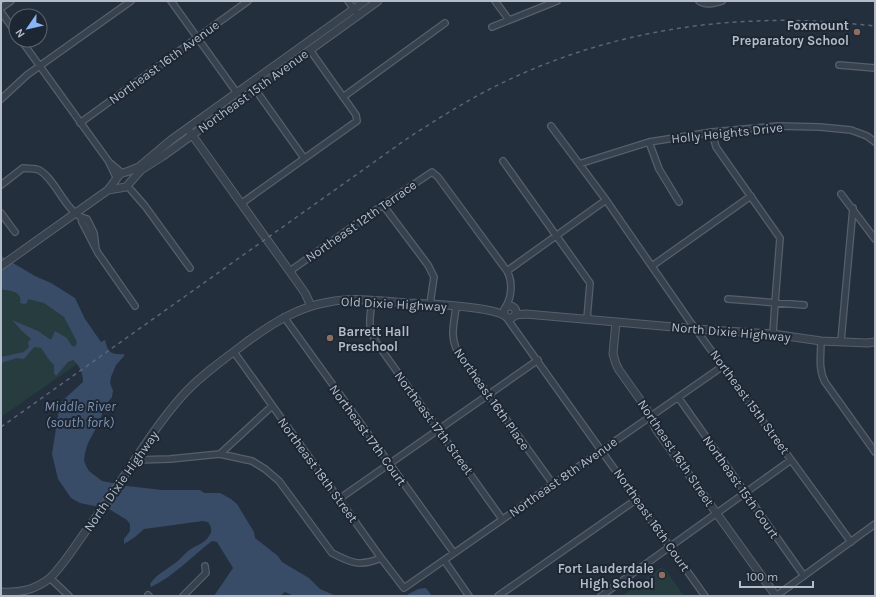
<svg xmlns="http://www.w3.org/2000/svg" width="876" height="597" viewBox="0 0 876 597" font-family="Karla,sans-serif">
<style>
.green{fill:#263c3f}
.water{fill:#394c67}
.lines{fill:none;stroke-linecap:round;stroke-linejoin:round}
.minor-casing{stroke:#565f6c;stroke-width:8}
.tertiary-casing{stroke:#565f6c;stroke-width:9}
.minor{stroke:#38414e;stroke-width:5.5}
.tertiary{stroke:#38414e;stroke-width:7}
.rail{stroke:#5a6575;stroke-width:1.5;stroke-dasharray:4 4;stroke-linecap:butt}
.education-dot{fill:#8d6e63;stroke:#1d2633;stroke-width:1.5}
.labels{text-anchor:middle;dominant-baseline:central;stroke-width:4;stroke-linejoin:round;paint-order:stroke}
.poi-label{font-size:13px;font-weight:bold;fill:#b4bcc9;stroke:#1d2633;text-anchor:end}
.street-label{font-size:13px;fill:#b4bcc9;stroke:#1d2633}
.water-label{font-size:14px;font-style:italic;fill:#7c92b1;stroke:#1d2633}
</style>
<rect width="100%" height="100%" fill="#242f3e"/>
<path class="green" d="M3 290H10L50 303 68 315 83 343 80 362 1 417V292Z
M660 568 665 569 684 596H622Z"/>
<path class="water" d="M1 256 35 276 51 283 75 298 85 319 101 342 105 340C108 352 110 355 124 354V356L116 365 111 377 110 383 113 391 112 397 104 407 100 421 88 443 85 453 84 460 86 466 89 471 102 481 127 486 162 490H200L204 493H220L231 499 237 504 254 532 255 538 278 556 282 562 309 578 320 589 336 596H294L285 592 280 596H214L233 568 217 542 212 541C191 557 174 576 151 587L150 584C157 573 170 568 179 560 183 556 186 552 191 549 197 545 205 543 209 536 213 531 211 526 208 522L203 521 144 529 135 537 124 544V539L130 531V524L127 520 109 509 80 503 71 498 58 479 52 454 60 403 83 382C83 373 80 366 73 360L68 362 56 376 54 373V365C48 360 46 354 41 348L34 347 24 359 17 358 1 363V357L24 352 29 347 28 342 31 339 21 330 12 320 38 331 51 340 55 331 67 338 71 345 75 347 77 342 64 317 44 303 28 299 27 303 24 304 20 303C23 293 12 290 3 290L1 288Z
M426 588 432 596H405L418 589Z"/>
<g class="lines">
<defs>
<path id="minor" d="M171 1 237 93
M348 1 358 15
M495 1 509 20
M699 1C706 6 715 3 722 1
M1 8 11 1
M1 12 16 33
M492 27 557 1
M21 40 109 162
M839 65 875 68
M255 89 304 158
M343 97 445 23
M1 99 27 75 131 1
M80 123 248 1
M551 126 606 200 689 320 851 542
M712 132 716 147 780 238 775 303 773 334
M649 142 659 169 679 202
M503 161 590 283 587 319
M579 164 649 142 712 132 778 126 820 127 851 130 867 136 875 142
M116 177 109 162 122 173
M1 185 23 168C28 169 35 168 39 170 57 180 66 215 87 219L94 233 96 249
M131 190 145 206 190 268
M841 194 875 239
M242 203 357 121 356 115 310 50
M383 205 428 265 434 277 430 304
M1 213 15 232
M81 218 82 222 98 253 135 306
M652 266 751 196
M290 271 383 205 432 172 438 177 507 271C513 282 512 297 505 308
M507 271 606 200
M728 299 804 305
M372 301C370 318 367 326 376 342L502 519
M456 307C454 325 449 337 459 354L553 484
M284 317 454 553
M506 317 705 596
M821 341C821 355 818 369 825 382L875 452
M841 341 853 208
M234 352 339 499 381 558 404 588 723 366
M678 397 804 576
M220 454 272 406
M136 460 170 459 220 454 252 461 265 469 279 481 332 553C351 563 360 567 381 558
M339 499 538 360
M444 560 469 596
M50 578 69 596
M148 595 149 596
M183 596 206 573 205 566
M498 596 637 499
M601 596 791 460
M776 596 875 524"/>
<path id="tertiary" d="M190 132 293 276 305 293 311 306
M108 190 126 187 141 170 163 156 378 1
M1 266 108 190 120 174 129 171 139 167 171 140 365 1
M504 312a6 6 0 1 1 12 0a6 6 0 1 1-12 0Z
M515 315 526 314 696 329 773 334 821 341 867 343 875 342
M616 322 613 354 616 364 619 370 646 408 656 429 776 596
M1 592C20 593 35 590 50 578 67 561 79 539 94 520 124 479 149 433 183 395 202 374 226 358 248 341 273 323 298 307 329 302 354 297 381 301 407 303 426 304 491 306 505 316"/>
</defs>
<use href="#minor" class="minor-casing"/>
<use href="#tertiary" class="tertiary-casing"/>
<use href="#minor" class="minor"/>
<use href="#tertiary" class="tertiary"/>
<path class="rail" d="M1 427 408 138C436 120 464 102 494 87 575 46 666 24 757 21 796 19 836 22 875 26"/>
</g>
<g class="education-dot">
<circle cx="857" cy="32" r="4"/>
<circle cx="330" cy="338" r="4"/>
<circle cx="662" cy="575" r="4"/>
</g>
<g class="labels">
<g class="poi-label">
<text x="849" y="25">Foxmount<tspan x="849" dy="15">Preparatory School</tspan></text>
<text x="338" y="331" text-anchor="start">Barrett Hall<tspan x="338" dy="15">Preschool</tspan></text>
<text x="654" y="568">Fort Lauderdale<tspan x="654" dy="15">High School</tspan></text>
</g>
<g class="street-label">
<text transform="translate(164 62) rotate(-36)">Northeast 16th Avenue</text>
<text transform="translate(253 91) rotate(-36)">Northeast 15th Avenue</text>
<text transform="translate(727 133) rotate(-6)">Holly Heights Drive</text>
<text transform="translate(361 221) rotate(-35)">Northeast 12th Terrace</text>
<text transform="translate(394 304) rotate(3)">Old Dixie Highway</text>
<text transform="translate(731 332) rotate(5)">North Dixie Highway</text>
<text transform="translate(492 399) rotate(55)">Northeast 16th Place</text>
<text transform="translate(750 402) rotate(54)">Northeast 15th Street</text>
<text transform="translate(434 423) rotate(54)">Northeast 17th Street</text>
<text transform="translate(368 435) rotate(54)">Northeast 17th Court</text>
<text transform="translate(676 453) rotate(56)">Northeast 16th Street</text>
<text transform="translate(318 470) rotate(54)">Northeast 18th Street</text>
<text transform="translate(563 477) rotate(-35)">Northeast 8th Avenue</text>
<text transform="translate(121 481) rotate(-55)">North Dixie Highway</text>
<text transform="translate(741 487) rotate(55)">Northeast 15th Court</text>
<text transform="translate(652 520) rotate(55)">Northeast 16th Court</text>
</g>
<g class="water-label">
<text x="80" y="406">Middle River<tspan x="80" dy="16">(south fork)</tspan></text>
</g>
</g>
<rect width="876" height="597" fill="none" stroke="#b4bcc9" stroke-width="4"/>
<g transform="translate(28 28) rotate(236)"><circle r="19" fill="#1d2633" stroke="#59626f"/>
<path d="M0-3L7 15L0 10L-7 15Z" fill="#8ab4f8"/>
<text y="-6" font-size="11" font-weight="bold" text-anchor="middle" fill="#b4bcc9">N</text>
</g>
<path d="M740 581v6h73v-6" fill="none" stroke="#b4bcc9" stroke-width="2"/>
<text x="746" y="581" font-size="12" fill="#b4bcc9" stroke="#1d2633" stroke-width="3" paint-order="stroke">100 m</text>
</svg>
